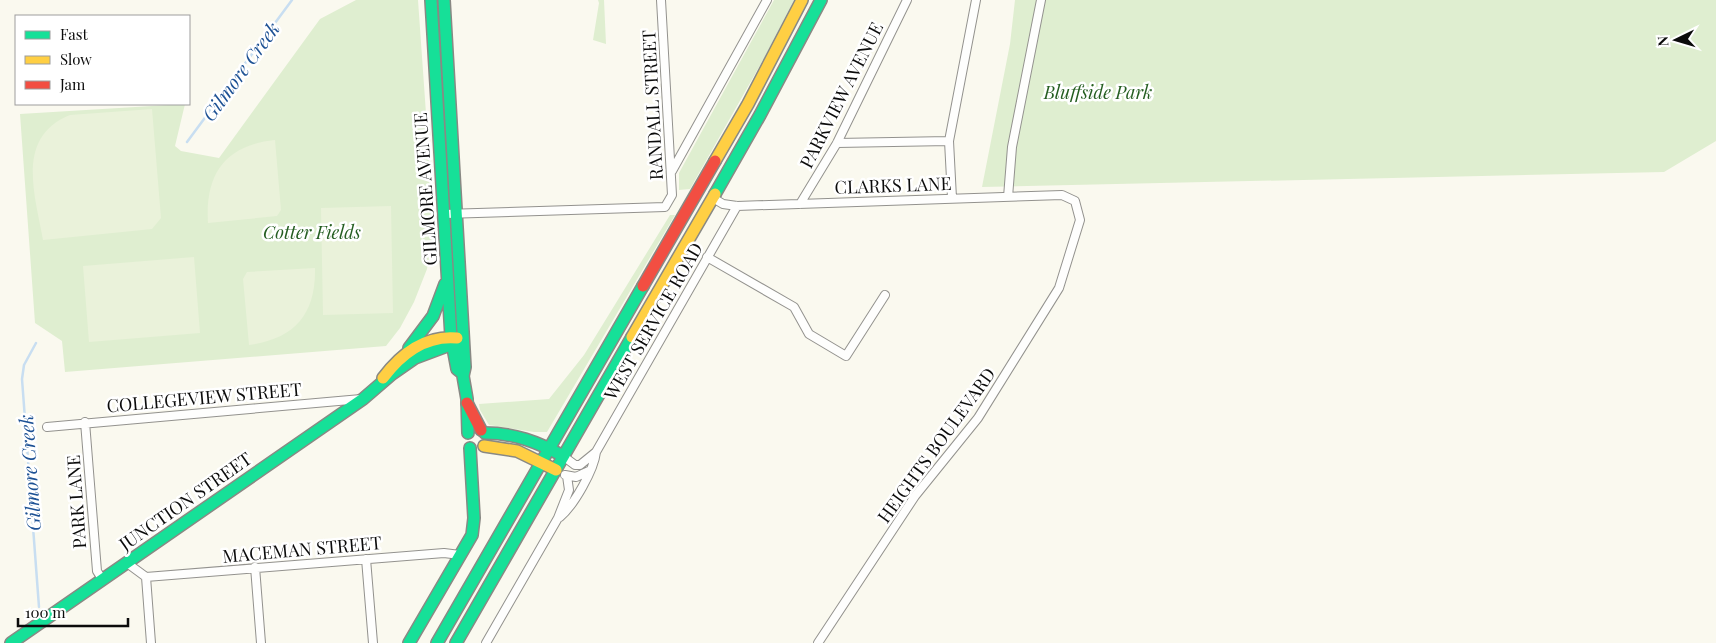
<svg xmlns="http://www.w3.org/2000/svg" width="1716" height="643" viewBox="0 0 1716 643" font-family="'Playfair Display',serif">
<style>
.green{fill:#dfeed0}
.pitch{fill:#eaf2da}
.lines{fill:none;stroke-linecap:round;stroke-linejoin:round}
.stream{stroke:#c8def1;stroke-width:2.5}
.street-casing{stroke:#93928e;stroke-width:10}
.fast-casing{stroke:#898984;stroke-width:14}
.slow-casing{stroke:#898984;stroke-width:14}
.jam-casing{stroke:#898984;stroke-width:14}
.street{stroke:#fefefd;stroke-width:8}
.fast{stroke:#16e098;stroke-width:11}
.slow{stroke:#ffcf43;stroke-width:11}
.jam{stroke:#f24e42;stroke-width:11}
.labels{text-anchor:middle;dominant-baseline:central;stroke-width:5;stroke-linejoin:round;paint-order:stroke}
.park-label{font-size:18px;font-style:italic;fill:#255e21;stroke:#fff}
.street-label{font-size:18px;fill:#0b0b0b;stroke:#fff}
.water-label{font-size:19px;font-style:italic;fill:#1d5194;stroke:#fff}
</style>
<rect width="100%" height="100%" fill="#faf9ef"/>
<path class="green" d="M356 0H418L434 227 427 269 414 302 400 328 386 346 65 372 62 341 35 323 20 114 185 104 175 146 181 151 219 158 320 19Z
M598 0H604L606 44 593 40 599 3Z
M774 0H794L763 60 690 189 679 190V173Z
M1015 0H1716V141L1664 172 982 187 1010 44Z
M670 215H675L547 432H534L489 425 480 410 479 404 549 399 584 355Z"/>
<path class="pitch" d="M152 109 161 218 152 229 43 240C35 195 15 137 70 115Z
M275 140 281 210 277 216 208 223C205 174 225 145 275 140Z
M391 206 393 313 323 315 321 208Z
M194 257 200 333 89 342 83 266Z
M315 268C316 315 294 339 249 345L243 279 247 272Z"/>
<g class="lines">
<path class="stream" d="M187 142 292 0
M36 343 24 365 22 379 39 607"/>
<defs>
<path id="street" d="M837 143 949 141
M672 171 767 0
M1008 197 1012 147 1041 0
M713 198 723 204 737 206 1062 195 1075 201 1080 220 1059 288 978 418 915 496 818 643
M952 198 949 141 976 0
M800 204 837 143 907 0
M445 214 665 207 672 195 661 0
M707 257 794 307 809 334 846 356 885 295
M85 422 97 571 102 579
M47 427 361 399
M563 456 575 465H580L596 452 737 206
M565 475 576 477 589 471
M560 517C574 505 594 470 596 452
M366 559 373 643
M127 563 146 577 151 643
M255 567 261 643
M146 577 444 553 460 555
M486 643 558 518 569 490 567 476"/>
<path id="fast" d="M431 0 451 337 457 369 462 373
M444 0 465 367 463 376 467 399 468 433
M715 194 760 115 821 0
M409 348 433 316 445 284
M485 433C514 433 538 442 563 456
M11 643 363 399 392 374 415 358 463 340
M409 643 472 535 474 518 470 448
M437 643 643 286
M456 643 632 337"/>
<path id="slow" d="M715 161 748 104 802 0
M632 337 715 194
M383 378C401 354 425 335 457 338
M484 446 517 451 556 470"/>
<path id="jam" d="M643 286 715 161
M467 403 481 430"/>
</defs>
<use href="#street" class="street-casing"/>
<use href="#fast" class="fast-casing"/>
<use href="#slow" class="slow-casing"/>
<use href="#jam" class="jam-casing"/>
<use href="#street" class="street"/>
<use href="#fast" class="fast"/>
<use href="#slow" class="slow"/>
<use href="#jam" class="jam"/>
</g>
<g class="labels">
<g class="park-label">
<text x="1098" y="92">Bluffside Park</text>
<text x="312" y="232">Cotter Fields</text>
</g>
<g class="street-label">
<text transform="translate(841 95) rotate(-63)">PARKVIEW AVENUE</text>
<text transform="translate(652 105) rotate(-93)">RANDALL STREET</text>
<text transform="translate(893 185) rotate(-2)">CLARKS LANE</text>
<text transform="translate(425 189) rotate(-94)">GILMORE AVENUE</text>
<text transform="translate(653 321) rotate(-60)">WEST SERVICE ROAD</text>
<text transform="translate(204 397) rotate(-5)">COLLEGEVIEW STREET</text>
<text transform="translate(936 445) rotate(-54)">HEIGHTS BOULEVARD</text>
<text transform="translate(185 501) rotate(-35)">JUNCTION STREET</text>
<text transform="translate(76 502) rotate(-94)">PARK LANE</text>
<text transform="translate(302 549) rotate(-5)">MACEMAN STREET</text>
</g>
<g class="water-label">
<text transform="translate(240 71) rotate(-54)">Gilmore Creek</text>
<text transform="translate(29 473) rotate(-94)">Gilmore Creek</text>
</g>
</g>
<rect x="15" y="15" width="175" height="90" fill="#ffffff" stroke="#9d9d9d"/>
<rect x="25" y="31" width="25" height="8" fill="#16e098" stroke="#9d9d9d"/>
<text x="60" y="40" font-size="15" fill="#0b0b0b">Fast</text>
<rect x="25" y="56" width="25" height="8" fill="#ffcf43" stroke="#9d9d9d"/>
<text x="60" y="65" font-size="15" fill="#0b0b0b">Slow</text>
<rect x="25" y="81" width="25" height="8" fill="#f24e42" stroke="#9d9d9d"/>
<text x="60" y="90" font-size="15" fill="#0b0b0b">Jam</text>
<g transform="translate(1676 40) rotate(265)" stroke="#ffffff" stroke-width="4" paint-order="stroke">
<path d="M0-4L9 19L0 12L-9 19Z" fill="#0b0b0b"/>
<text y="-8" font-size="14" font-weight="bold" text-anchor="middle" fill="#0b0b0b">N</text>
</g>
<path d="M18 618v8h110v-8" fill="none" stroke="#0b0b0b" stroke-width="2.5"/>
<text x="25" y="618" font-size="15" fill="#0b0b0b" stroke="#ffffff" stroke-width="4" paint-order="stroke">100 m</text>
</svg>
